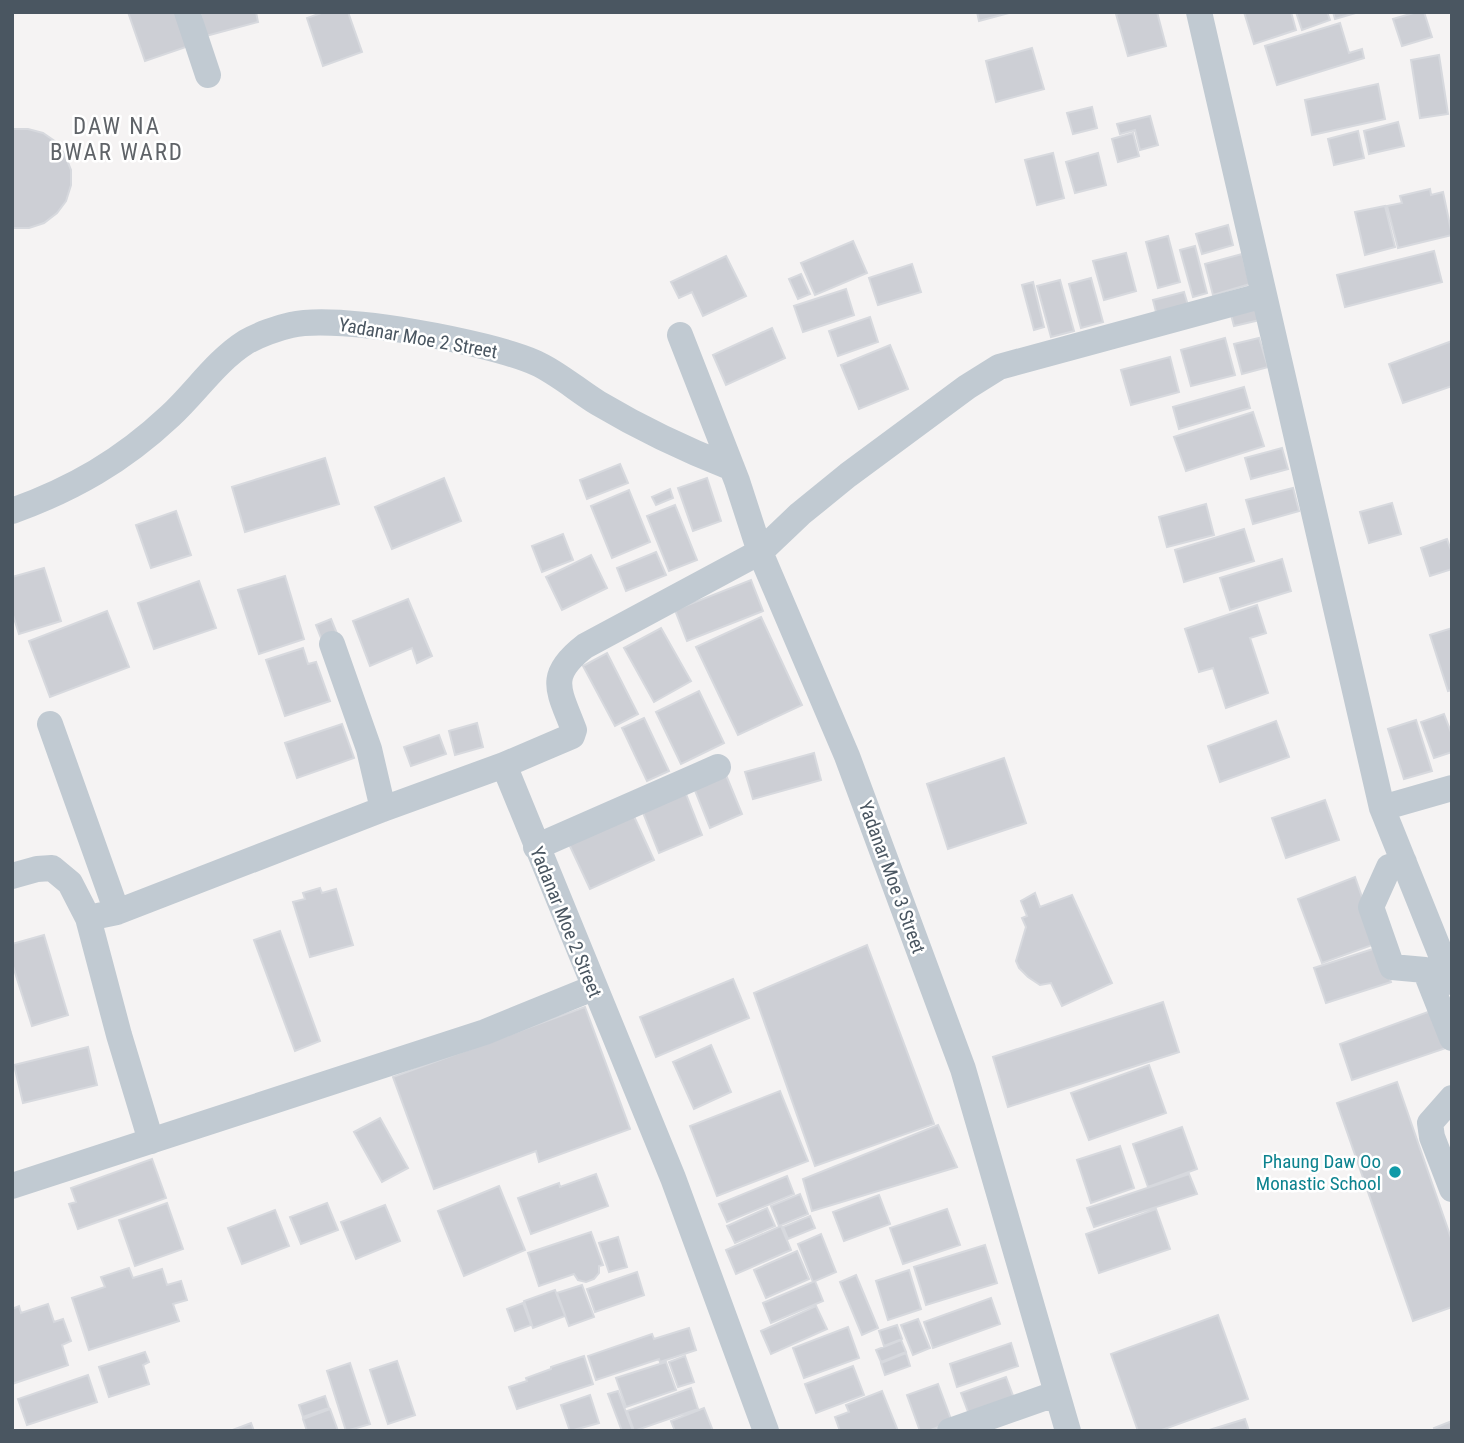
<svg xmlns="http://www.w3.org/2000/svg" width="1464" height="1443" viewBox="0 0 1464 1443" font-family="'Roboto Condensed',sans-serif">
<style>
.building{fill:#cdcfd5;stroke:#d7d9de;stroke-width:2}
.lines{fill:none;stroke-linecap:round;stroke-linejoin:round}
.minor{stroke:#c1cad2;stroke-width:26}
.culture-dot{fill:#0f9aa8;stroke:#fff;stroke-width:2.5}
.labels{text-anchor:middle;dominant-baseline:central;stroke-width:5;stroke-linejoin:round;paint-order:stroke}
.street-label{font-size:19px;fill:#4a5661;stroke:#fff}
.culture-label{font-size:19px;fill:#0d838f;stroke:#fff;text-anchor:end}
.quarter-label{font-size:23px;letter-spacing:2px;fill:#5f6368;stroke:#fff}
</style>
<rect width="100%" height="100%" fill="#f5f3f3"/>
<path class="building" d="M128 12H177L189 46 145 61Z
M200 12H256L258 22 206 36Z
M324 12H348L362 52 323 66 307 18Z
M977 12H1009V13L979 21Z
M1122 12H1157L1166 46 1128 56 1116 14Z
M1244 12H1291L1296 30 1254 44Z
M1296 12H1327L1330 20 1302 30Z
M1333 12H1359L1335 19Z
M1417 12H1424L1432 37 1402 46 1393 19Z
M1340 23 1349 53 1362 49 1364 58 1277 85 1265 46Z
M1032 48 1044 89 996 102 986 61Z
M1439 55 1448 114 1420 118 1411 60Z
M1378 84 1385 119 1312 135 1305 100Z
M1092 107 1097 128 1073 134 1067 113Z
M1150 116 1158 145 1140 150 1135 130 1120 134 1117 124Z
M1398 122 1404 146 1369 154 1364 131Z
M12 129H28L43 133 56 142 65 155 71 170V185L66 201 57 213 44 223 29 228H12Z
M1358 131 1364 158 1334 165 1328 139Z
M1133 133 1139 156 1118 162 1112 139Z
M1053 153 1064 198 1037 205 1025 160Z
M1098 153 1106 185 1075 193 1066 162Z
M1430 189 1431 195 1443 192 1452 235 1398 248 1387 206 1402 203 1400 196Z
M1385 206 1395 247 1365 255 1355 212Z
M1228 225 1233 245 1202 254 1196 234Z
M1168 236 1180 282 1158 288 1146 242Z
M853 241 867 273 815 295 801 263Z
M1195 246 1207 293 1193 297 1180 250Z
M1434 251 1442 282 1345 307 1337 275Z
M1126 253 1136 291 1104 300 1093 261Z
M1242 254 1250 284 1213 295 1205 264Z
M726 256 746 296 703 316 692 292 679 298 671 282Z
M912 264 921 292 878 305 869 278Z
M801 274 810 294 798 299 789 279Z
M1091 278 1103 322 1081 328 1069 284Z
M1060 280 1074 331 1051 337 1037 286Z
M1033 282 1044 327 1034 330 1022 285Z
M846 289 854 315 803 332 794 306Z
M1184 292 1190 312 1158 320 1153 300Z
M1255 304 1260 320 1234 326 1230 311Z
M870 317 878 342 838 356 829 331Z
M772 328 785 358 726 385 713 355Z
M1225 338 1235 375 1191 386 1181 350Z
M1259 338 1268 367 1242 374 1234 344Z
M1452 341V386L1403 403 1389 364Z
M890 345 908 389 859 409 841 365Z
M1170 357 1179 392 1131 405 1121 370Z
M1244 387 1250 408 1179 429 1173 407Z
M1253 412 1264 446 1186 471 1174 437Z
M1282 448 1288 469 1251 479 1245 458Z
M325 458 339 504 245 532 232 487Z
M620 464 628 483 587 499 580 480Z
M444 478 461 521 392 549 375 507Z
M707 478 721 521 693 531 678 488Z
M1293 488 1299 511 1253 524 1246 500Z
M670 489 673 498 656 505 652 497Z
M629 490 650 542 612 558 591 506Z
M1392 503 1401 534 1369 543 1360 512Z
M1206 504 1214 535 1167 547 1159 517Z
M675 505 697 560 669 571 647 516Z
M176 511 191 555 151 568 136 525Z
M1244 529 1254 561 1184 582 1175 550Z
M563 534 573 560 542 572 532 546Z
M1447 539 1452 553V569L1430 576 1421 548Z
M656 552 666 575 626 591 617 568Z
M591 555 607 588 562 610 546 577Z
M1282 559 1291 591 1230 610 1220 578Z
M44 568 61 621 19 634 12 612V577Z
M285 576 304 639 259 654 238 590Z
M751 580 763 611 687 641 675 610Z
M199 581 216 628 154 649 138 603Z
M408 599 432 656 417 663 412 648 370 666 353 621Z
M1257 605 1266 633 1250 638 1268 693 1226 708 1213 668 1199 672 1185 629Z
M107 611 129 667 50 697 29 641Z
M761 617 802 705 738 735 696 647Z
M331 619 338 636 323 643 316 625Z
M661 628 691 681 654 702 624 648Z
M1452 628V690L1448 691 1430 635Z
M303 648 308 664 316 662 330 701 285 716 266 660Z
M607 653 638 714 615 726 583 666Z
M699 691 724 743 681 764 656 712Z
M1444 714 1452 735V752L1434 758 1421 722Z
M644 718 669 771 647 781 622 728Z
M1416 720 1432 771 1404 779 1388 729Z
M1276 721 1289 757 1220 782 1208 746Z
M477 723 483 747 455 755 449 731Z
M342 724 354 758 297 778 285 743Z
M439 735 446 754 411 766 404 747Z
M814 753 821 780 753 799 745 772Z
M1004 758 1026 823 948 849 927 784Z
M726 775 742 814 710 828 694 788Z
M686 794 702 835 659 853 642 810Z
M1325 800 1339 840 1286 858 1272 818Z
M632 812 654 860 590 889 568 842Z
M1355 877 1378 943 1322 963 1298 899Z
M320 888 322 893 336 889 353 945 310 957 293 902 305 899 303 893Z
M1035 893 1040 907 1072 895 1112 983 1062 1006 1051 983 1040 985 1028 977 1019 968 1016 961 1026 927 1022 918 1027 916 1021 901Z
M280 931 320 1041 295 1051 254 940Z
M44 935 68 1015 32 1026 12 963V944Z
M867 945 934 1124 815 1166 754 993Z
M1379 947 1391 982 1326 1003 1314 968Z
M733 979 749 1018 656 1057 640 1017Z
M1163 1002 1179 1052 1008 1107 993 1057Z
M585 1007 630 1129 539 1162 536 1151 434 1189 393 1077Z
M1439 1008 1452 1046 1352 1080 1340 1044Z
M711 1045 731 1092 694 1109 673 1062Z
M88 1047 97 1085 23 1103 14 1065Z
M1149 1065 1166 1113 1089 1140 1071 1093Z
M1397 1082 1452 1241V1307L1413 1321 1337 1103Z
M780 1091 808 1161 717 1196 690 1126Z
M380 1118 408 1168 382 1182 354 1132Z
M938 1125 957 1167 812 1211 803 1179Z
M1182 1127 1197 1169 1148 1187 1133 1144Z
M1120 1146 1134 1188 1091 1203 1077 1160Z
M152 1159 166 1198 78 1229 69 1204 76 1202 71 1188Z
M596 1174 608 1206 531 1234 518 1198 559 1183 560 1187Z
M1189 1174 1197 1194 1094 1227 1087 1208Z
M787 1176 794 1194 727 1222 719 1204Z
M499 1186 525 1250 464 1276 438 1211Z
M800 1194 808 1214 779 1226 771 1206Z
M879 1195 890 1224 844 1241 833 1212Z
M167 1203 183 1249 135 1266 119 1220Z
M327 1203 338 1230 301 1244 290 1217Z
M385 1205 400 1241 356 1259 341 1222Z
M767 1208 775 1226 735 1243 727 1226Z
M947 1209 960 1245 903 1264 890 1228Z
M1156 1209 1170 1249 1099 1273 1086 1234Z
M275 1210 289 1246 242 1264 228 1228Z
M810 1216 815 1228 788 1239 783 1227Z
M781 1226 791 1250 736 1274 726 1250Z
M591 1232 603 1265 599 1266V1273L594 1279 586 1282 578 1280 574 1274 539 1286 528 1253Z
M821 1234 836 1272 813 1282 798 1244Z
M618 1237 627 1267 609 1272 599 1243Z
M985 1245 997 1283 926 1305 914 1267Z
M797 1251 809 1279 766 1298 754 1270Z
M129 1268 133 1278 162 1269 167 1285 181 1281 187 1300 173 1304 179 1321 89 1350 72 1298 105 1287 101 1277Z
M909 1270 921 1309 888 1320 876 1281Z
M637 1272 644 1295 595 1312 587 1289Z
M856 1275 878 1328 862 1335 840 1282Z
M815 1281 823 1301 771 1323 763 1303Z
M582 1285 594 1317 569 1326 557 1293Z
M555 1290 565 1316 533 1328 524 1301Z
M991 1298 1000 1324 933 1348 924 1322Z
M523 1303 531 1325 515 1331 507 1309Z
M48 1304 54 1322 63 1319 71 1341 62 1345 68 1365 12 1384V1309L19 1306 21 1313Z
M816 1306 827 1329 771 1354 761 1331Z
M1218 1315 1248 1399 1159 1431H1138L1111 1354Z
M918 1319 930 1348 913 1355 901 1325Z
M897 1325 902 1339 884 1346 879 1331Z
M848 1327 859 1358 804 1378 793 1348Z
M689 1328 696 1350 660 1362 659 1359 596 1380 588 1356 652 1334 654 1339Z
M901 1340 906 1352 881 1362 876 1350Z
M1011 1343 1018 1366 957 1387 950 1364Z
M145 1352 149 1362 143 1365 149 1384 109 1397 99 1367Z
M906 1353 910 1366 885 1375 881 1363Z
M584 1356 593 1384 517 1409 509 1387 527 1381 526 1378 551 1369V1367Z
M685 1356 694 1382 678 1387 669 1362Z
M397 1361 415 1415 388 1424 370 1370Z
M666 1362 676 1390 626 1407 616 1378Z
M350 1363 370 1424 346 1431 327 1371Z
M853 1366 864 1395 816 1413 805 1384Z
M88 1375 97 1402 27 1425 18 1399Z
M1006 1377 1015 1401 970 1417 961 1393Z
M938 1384 952 1422 928 1431H920L907 1395Z
M691 1388 698 1409 634 1431 627 1411Z
M618 1391 633 1431H622L608 1394Z
M882 1391 898 1431H840L835 1417 849 1412 846 1405Z
M590 1395 599 1423 570 1431 561 1405Z
M325 1396 329 1408 303 1417 299 1405Z
M704 1408 713 1431H675L671 1421Z
M330 1409 338 1431H307L303 1419Z
M1245 1419 1249 1431H1206Z
M1452 1421V1431H1435L1434 1428Z
M251 1423 254 1431H230Z"/>
<g class="lines">
<path class="minor" d="M187 12 208 75
M1199 12 1382 808 1452 982
M680 335 737 481 760 552 847 756 963 1069 1068 1431
M12 511C73 489 122 461 170 416 196 392 216 361 246 342 258 335 277 328 291 325 340 314 489 342 536 363 558 373 577 390 598 403 640 428 686 450 732 468
M332 644 369 749 383 809
M50 724 117 912
M1382 808 1452 788
M536 847 718 767
M1404 862 1389 867 1371 907 1392 967 1425 970 1452 1038
M12 876 37 869 52 868 70 883 88 918 117 912 383 809 504 765
M88 918 119 1035 151 1141
M1452 1098 1430 1123 1432 1137 1452 1189
M12 1186 485 1032 593 988
M766 1431 673 1178 504 765 572 736 574 730C559 690 546 676 585 646L760 552 800 514 848 475 967 387 999 367 1264 295
M950 1431 1055 1394"/>
</g>
<circle class="culture-dot" cx="1395" cy="1172" r="7"/>
<g class="labels">
<g class="street-label">
<text transform="translate(418 338) rotate(10)">Yadanar Moe 2 Street</text>
<text transform="translate(892 877) rotate(70)">Yadanar Moe 3 Street</text>
<text transform="translate(566 922) rotate(68)">Yadanar Moe 2 Street</text>
</g>
<g class="culture-label">
<text x="1381" y="1161">Phaung Daw Oo<tspan x="1381" dy="22">Monastic School</tspan></text>
</g>
<g class="quarter-label">
<text x="117" y="126">DAW NA<tspan x="117" dy="26">BWAR WARD</tspan></text>
</g>
</g>
<rect width="1464" height="1443" fill="none" stroke="#4a5661" stroke-width="28"/>
</svg>
